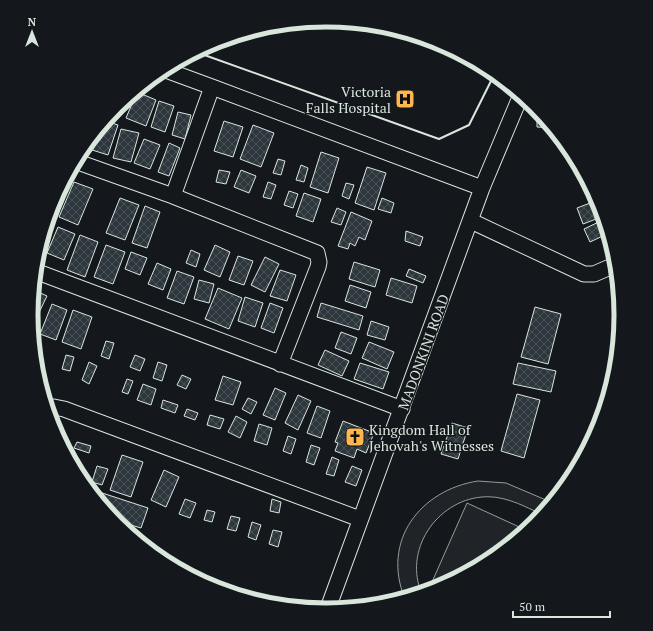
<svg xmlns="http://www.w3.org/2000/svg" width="653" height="631" viewBox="0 0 653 631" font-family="'PT Serif',serif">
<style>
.garden{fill:#202428;stroke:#939e99}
.building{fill:url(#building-cross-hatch);stroke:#d8e6dc}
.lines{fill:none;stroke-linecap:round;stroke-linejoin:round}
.minor-casing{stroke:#d8e6dc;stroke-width:17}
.minor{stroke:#14181c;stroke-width:15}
.wall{stroke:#d8e6dc;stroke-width:2}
.labels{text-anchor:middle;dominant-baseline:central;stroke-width:3;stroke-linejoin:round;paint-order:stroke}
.poi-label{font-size:14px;fill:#d8e6dc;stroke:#14181c;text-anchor:end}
.street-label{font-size:14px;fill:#d8e6dc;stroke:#14181c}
.rim{fill:none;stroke:#d8e6dc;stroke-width:5}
</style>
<defs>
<pattern id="building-cross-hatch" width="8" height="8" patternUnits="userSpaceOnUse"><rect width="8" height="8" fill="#2c363c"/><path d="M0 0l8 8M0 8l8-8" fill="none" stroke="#4a5358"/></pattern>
</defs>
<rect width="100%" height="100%" fill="#14181c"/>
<path class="garden" d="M478 481 506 483 553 503 543 515C524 506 504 495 482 497 436 501 403 551 422 594L405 599C381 541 420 490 478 481Z
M467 503 528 531C498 555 467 580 429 592L428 591Z"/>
<path class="building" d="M137 92 156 100 146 126 126 118Z
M159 101 174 106 165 132 151 127Z
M123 102 119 116 112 114 118 106Z
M178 112 191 115 185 139 172 135Z
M537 113H541L553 128 537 127Z
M106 121 118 125 108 155 89 149 93 137Z
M224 121 243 127 233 157 214 151Z
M253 125 274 133 261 167 240 159Z
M121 129 139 133 131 162 113 158Z
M144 139 160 145 150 169 134 163Z
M169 143 180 148 169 176 158 172Z
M321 152 339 158 328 193 310 187Z
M278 159 285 161 281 175 273 173Z
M301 165 308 168 304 182 296 180Z
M367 167 386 173 374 210 355 203Z
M219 170 230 172 226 184 216 182Z
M241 170 256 176 249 193 234 187Z
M64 182 69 185 56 216 50 213 54 202Z
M74 182 93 189 78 225 59 217Z
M268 182 276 185 271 199 263 197Z
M346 183 354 185 349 199 342 196Z
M289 191 298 194 293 208 284 205Z
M304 193 321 199 313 222 296 216Z
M120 198 139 205 125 240 106 233Z
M382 198 394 203 391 213 378 209Z
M598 200 604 216 583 224 577 208Z
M145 206 160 212 147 248 132 243Z
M337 208 346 212 341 225 331 222Z
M351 212 372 221 365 240 359 237 355 246 350 243 348 249 338 246Z
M605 219 609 233 590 242 584 229Z
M58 227 75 234 64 260 47 253Z
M406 231 423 237 420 246 405 241Z
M80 235 98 242 85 277 67 270Z
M106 245 125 252 113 284 94 277Z
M215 245 230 252 220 277 204 270Z
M191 250 200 254 196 267 186 263Z
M131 252 147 258 140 275 125 269Z
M238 256 253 261 244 285 229 280Z
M265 257 279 264 265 292 251 285Z
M354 262 380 270 375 287 349 279Z
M157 263 171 269 163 290 148 284Z
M409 269 426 276 423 283 406 276Z
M280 270 296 275 287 301 270 296Z
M177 271 194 277 184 304 167 298Z
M391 278 417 286 412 303 386 295Z
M199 280 214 284 209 303 194 299Z
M350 285 371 292 366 308 345 301Z
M218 288 242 298 229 329 205 319Z
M34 290 47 296 32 327 31 315Z
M245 297 263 303 255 327 238 321Z
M270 303 283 308 274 333 261 328Z
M321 303 363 316 359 330 317 317Z
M52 304 67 310 56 340 40 334Z
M535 307 561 314 548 364 521 357Z
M73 310 92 317 81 349 62 342Z
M371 321 389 327 385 340 367 335Z
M341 332 357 338 351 354 335 348Z
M106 341 114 343 109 359 101 356Z
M369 342 394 352 387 369 362 358Z
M325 350 349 361 342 376 318 365Z
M66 355 74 357 70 371 62 369Z
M135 355 145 359 140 371 130 367Z
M89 362 97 366 89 384 82 380Z
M158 362 167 365 162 381 153 378Z
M360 363 389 372 383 389 354 379Z
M518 363 556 371 551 392 513 384Z
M182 375 191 379 186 389 177 385Z
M223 376 241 382 233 405 215 400Z
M127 379 133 381 128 394 122 392Z
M143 384 156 389 151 405 137 400Z
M275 388 286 393 275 420 263 415Z
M517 394 540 400 524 458 501 451Z
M298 395 311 401 298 430 285 423Z
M248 398 257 402 251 414 242 409Z
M163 400 178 405 175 413 161 408Z
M317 406 330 411 321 438 307 433Z
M187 409 198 413 195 420 184 416Z
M210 415 224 419 220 429 207 425Z
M236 416 247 422 240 438 228 432Z
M343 421 374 433 366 453 357 449 354 458 335 451 338 443 335 442Z
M452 423 468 428 458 459 441 454Z
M259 424 272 428 267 445 254 441Z
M288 436 296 439 291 454 283 451Z
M77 442 91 446 89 453 74 448Z
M311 445 320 448 314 465 306 462Z
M122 455 143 462 131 497 110 490Z
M332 457 339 460 334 476 326 474Z
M97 466 108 469 102 485 92 482Z
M352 466 362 470 356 486 345 482Z
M164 470 179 477 166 507 151 500Z
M87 488 148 508 141 528 114 520Z
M185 499 196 503 190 518 179 514Z
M272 499 281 502 279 513 270 511Z
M207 510 215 512 212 522 204 520Z
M231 516 240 518 236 531 227 529Z
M252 522 261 525 256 540 248 537Z
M273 530 282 532 278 547 269 544Z"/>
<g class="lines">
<defs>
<path id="minor" d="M163 69 212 87
M75 161 173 196
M471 221 584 274H594L617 264
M35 271 402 409
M280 364 318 267 319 262 317 253 173 196 212 87 482 188
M48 409 54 407 64 409 360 519
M327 611 482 188 521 95"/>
</defs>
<use href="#minor" class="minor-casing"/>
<use href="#minor" class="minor"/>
<path class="wall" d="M196 52 439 139 469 125 495 73"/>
</g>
<defs>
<symbol id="hospital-square" viewBox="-11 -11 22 22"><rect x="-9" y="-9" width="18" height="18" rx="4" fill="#ffb74d" stroke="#14181c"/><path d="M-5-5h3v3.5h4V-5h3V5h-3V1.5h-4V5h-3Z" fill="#111"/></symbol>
<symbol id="church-square" viewBox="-11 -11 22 22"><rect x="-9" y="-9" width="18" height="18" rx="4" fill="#ffb74d" stroke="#14181c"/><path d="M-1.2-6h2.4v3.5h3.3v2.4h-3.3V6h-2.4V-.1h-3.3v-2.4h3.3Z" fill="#111"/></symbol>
</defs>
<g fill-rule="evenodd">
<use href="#hospital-square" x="394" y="88" width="22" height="22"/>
<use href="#church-square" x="344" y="426" width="22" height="22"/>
</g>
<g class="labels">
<g class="poi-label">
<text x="391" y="91">Victoria<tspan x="391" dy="16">Falls Hospital</tspan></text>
<text x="369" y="429" text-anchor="start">Kingdom Hall of<tspan x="369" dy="16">Jehovah's Witnesses</tspan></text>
</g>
<g class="street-label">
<text transform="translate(423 352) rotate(-70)">MADONKINI ROAD</text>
</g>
</g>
<path d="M0 0H653V631H0ZM38 315a288 288 0 1 1 576 0a288 288 0 1 1-576 0Z" fill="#14181c" fill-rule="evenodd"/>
<path class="rim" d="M38 315a288 288 0 1 1 576 0a288 288 0 1 1-576 0Z"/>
<g transform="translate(32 32)" stroke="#14181c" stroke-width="3" paint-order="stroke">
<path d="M0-3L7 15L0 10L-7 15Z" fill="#d8e6dc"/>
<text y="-6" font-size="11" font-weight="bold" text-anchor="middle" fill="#d8e6dc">N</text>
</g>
<path d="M513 611v6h97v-6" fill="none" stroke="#d8e6dc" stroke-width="2"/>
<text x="519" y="611" font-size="12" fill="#d8e6dc" stroke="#14181c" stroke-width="3" paint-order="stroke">50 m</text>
</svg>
